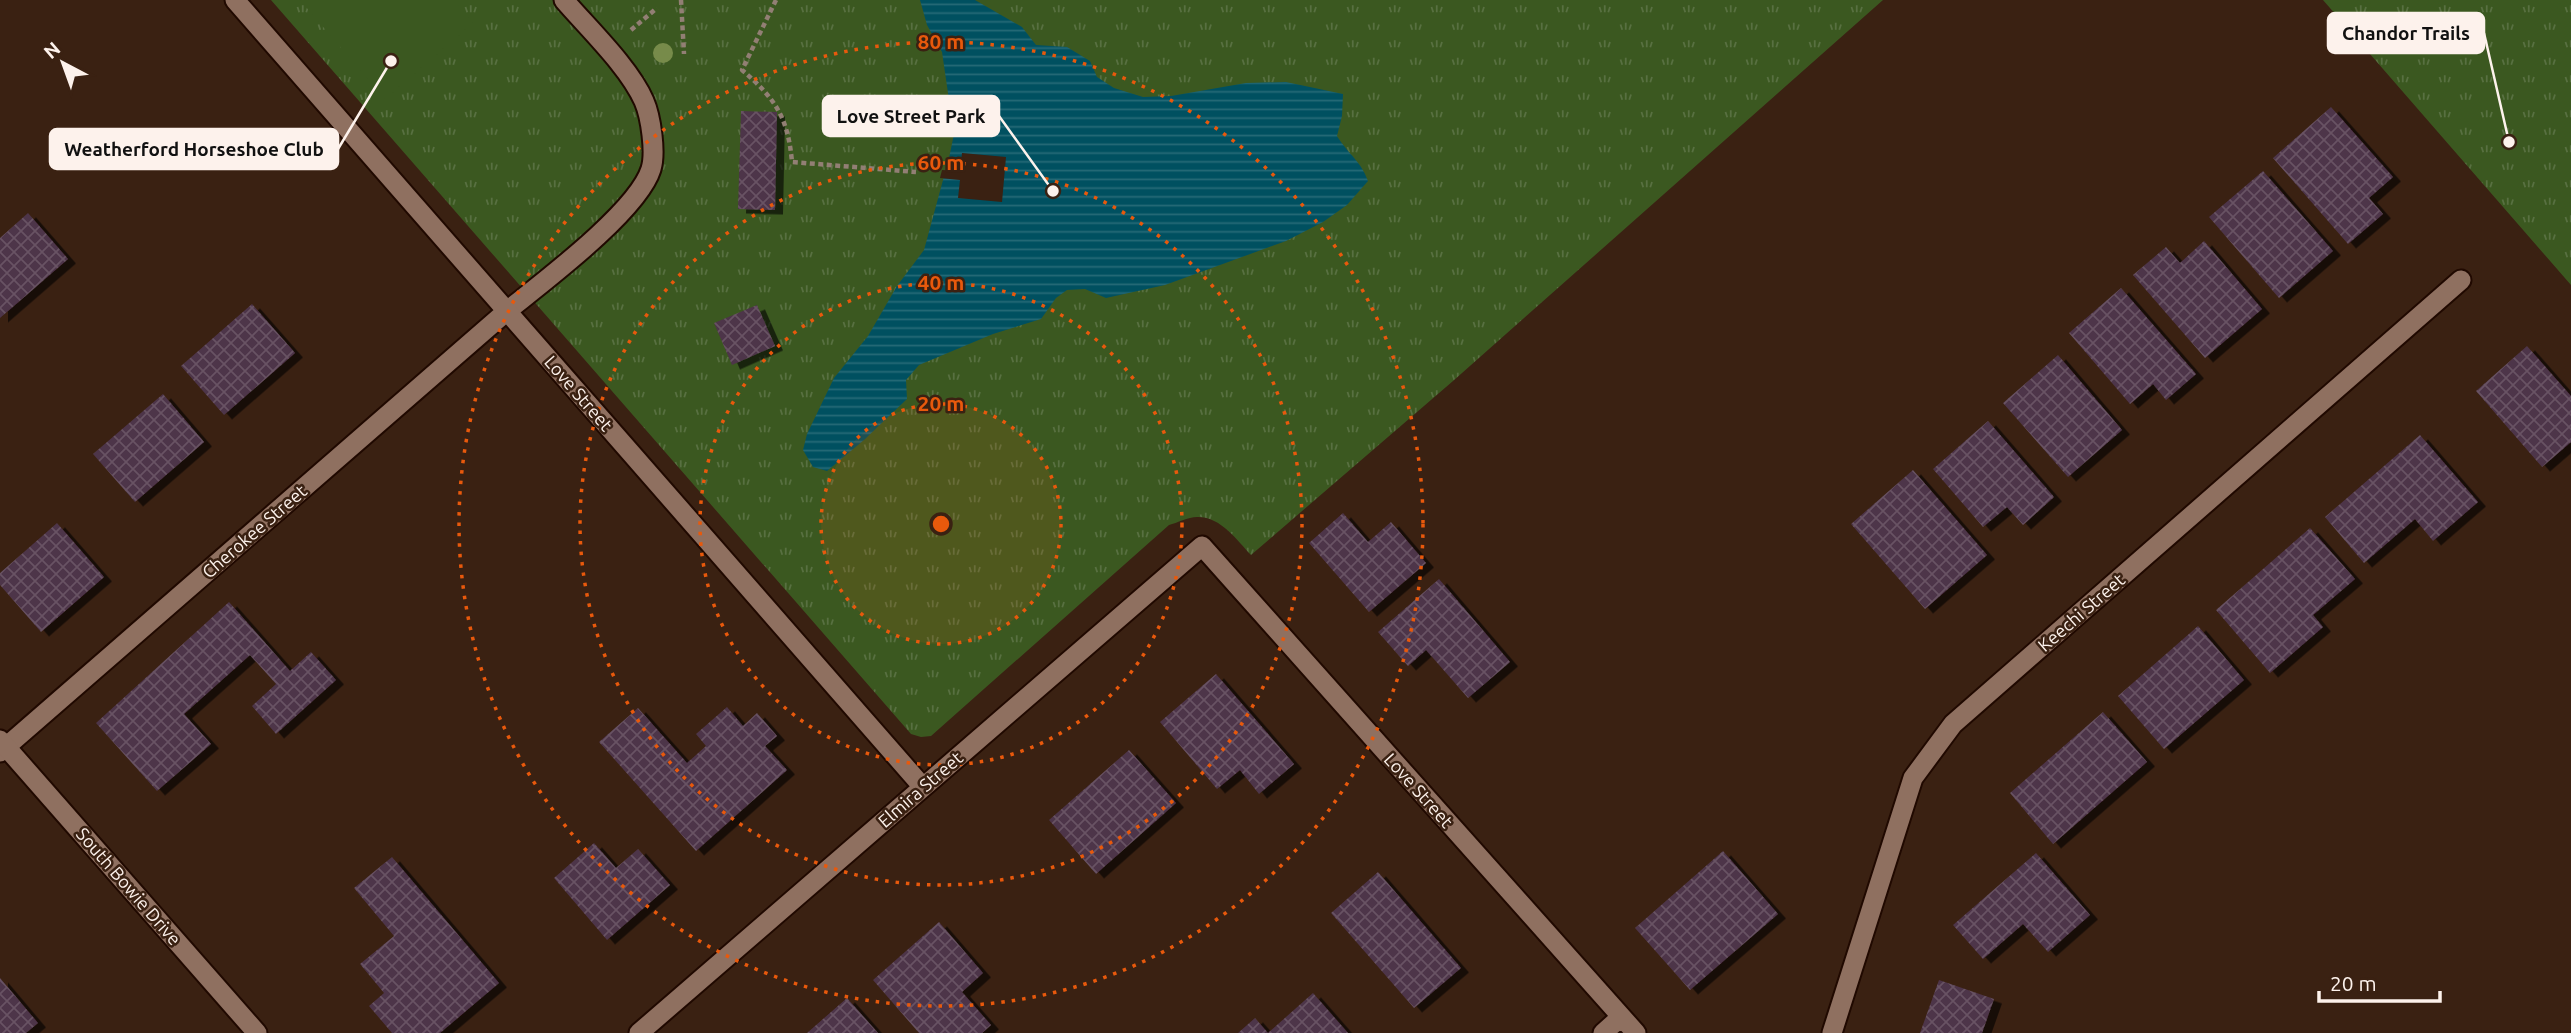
<svg xmlns="http://www.w3.org/2000/svg" width="2571" height="1033" viewBox="0 0 2571 1033" font-family="Ubuntu,sans-serif">
<style>
.park{fill:url(#park-tufts)}
.pitch{fill:#3b5820}
.water{fill:url(#water-rules)}
.pier{fill:#3a2112}
.building{fill:url(#building-cross-hatch);filter:url(#shadow)}
.lines{fill:none;stroke-linecap:round;stroke-linejoin:round}
.service-casing{stroke:#200900;stroke-width:23}
.minor-casing{stroke:#200900;stroke-width:23}
.tertiary-casing{stroke:#200900;stroke-width:23}
.path{stroke:#927f74;stroke-width:4.5;stroke-dasharray:5 3.5;stroke-linecap:butt}
.service{stroke:#8f7060;stroke-width:19}
.minor{stroke:#8f7060;stroke-width:19}
.tertiary{stroke:#8f7060;stroke-width:19}
.tree{fill:#778b4a}
.ring{fill:none;stroke:#e8590c;stroke-width:3.5;stroke-dasharray:3.5 7}
.labels{text-anchor:middle;dominant-baseline:central;stroke-width:5;stroke-linejoin:round;paint-order:stroke}
.street-label{font-size:18px;fill:#fdf2ec;stroke:#3a2112}
.centre{fill:#e8590c;stroke:#3a2112;stroke-width:3.5}
.ring-label{font-size:21px;text-anchor:middle;font-weight:bold;fill:#e8590c;stroke:#3a2112;stroke-width:5;stroke-linejoin:round;paint-order:stroke}
.leader{fill:none;stroke:#fdf2ec;stroke-width:2.5}
.callout-dot{fill:#fdf2ec;stroke:#3a2112;stroke-width:2.5}
.callout{fill:#fdf2ec;stroke:#fdf2ec;stroke-width:2.5}
.callout-label{font-size:19px;text-anchor:middle;font-weight:bold;fill:#111}
</style>
<defs>
<pattern id="park-tufts" width="24" height="20" patternUnits="userSpaceOnUse" patternTransform="scale(1.75)"><rect width="24" height="20" fill="#3b5820"/><path d="M3 7l-1-3M5 7V3M7 7l1-3M15 17l-1-3M17 17v-4M19 17l1-3" fill="none" stroke="#587041"/></pattern>
<pattern id="water-rules" width="6" height="5" patternUnits="userSpaceOnUse" patternTransform="scale(1.75)"><rect width="6" height="5" fill="#005060"/><path d="M0 2.5h6" fill="none" stroke="#266a77"/></pattern>
<pattern id="building-cross-hatch" width="8" height="8" patternUnits="userSpaceOnUse" patternTransform="scale(1.75)"><rect width="8" height="8" fill="#4d3448"/><path d="M0 0l8 8M0 8l8-8" fill="none" stroke="#685263"/></pattern>
<filter id="shadow"><feDropShadow dx="8" dy="4.5" stdDeviation="0" flood-color="#0009"/></filter>
</defs>
<rect width="100%" height="100%" fill="#3a2112"/>
<path class="park" d="M271 0H1883L1453 381 1251 555C1237 540 1220 516 1197 517 1188 517 1177 523 1169 525L931 736 921 737 911 734Z
M2323 0H2571V285Z"/>
<path class="pitch" d="M300 0H454L473 23 385 99Z"/>
<path class="water" d="M920 0H975L1022 27 1036 45 1067 47 1090 61 1097 77 1114 88 1143 97 1171 96 1246 83 1286 82 1343 94 1342 116 1337 136C1348 154 1361 161 1368 181L1347 205 1323 222 1286 241 1165 285 1106 298 1085 289 1067 290 1056 298 1041 319 993 334 919 365 906 380 907 399 864 440 827 471 813 467 803 450 807 434 834 378 868 336 897 286 924 250 949 158 954 134 942 52 927 25Z"/>
<path class="pier" d="M962 153 1006 157 1002 202 958 198 960 180 940 178 942 170 960 171Z"/>
<path class="building" d="M2331 107 2393 177 2369 198 2383 214 2348 244 2273 158Z
M741 111 777 112 775 210 738 209Z
M2263 171 2333 251 2279 298 2209 217Z
M28 213 68 259 0 318V238Z
M2204 241 2262 309 2205 358 2133 275 2166 247 2180 263Z
M2121 288 2196 374 2166 400 2153 384 2130 404 2069 333Z
M252 304 295 353 224 415 181 366Z
M757 305 775 346 732 365 714 323Z
M2527 346 2571 396V442L2542 467 2476 391Z
M2058 355 2122 430 2068 477 2003 403Z
M163 394 204 442 135 502 93 454Z
M1988 421 2054 497 2023 525 2007 507 1983 527 1933 469Z
M2420 435 2478 502 2433 541 2415 519 2364 563 2325 517Z
M1913 470 1987 555 1925 609 1851 524Z
M1343 513 1368 542 1391 522 1426 563 1369 612 1309 543Z
M57 523 104 577 41 632 0 585V573Z
M2310 528 2355 579 2313 615 2323 627 2270 673 2216 610Z
M1439 579 1510 662 1468 698 1426 650 1408 666 1378 632Z
M229 602 290 671 311 652 336 680 276 734 252 706 276 684 250 655 184 714 211 744 157 791 96 723Z
M2198 626 2244 680 2164 749 2118 696Z
M1216 674 1294 764 1259 794 1240 770 1217 789 1160 722Z
M727 707 743 726 757 713 777 736 765 746 787 770 696 851 599 742 638 708 687 763 706 746 696 734Z
M2103 712 2147 762 2053 844 2010 793Z
M1129 750 1176 803 1096 874 1049 820Z
M594 843 616 868 638 849 670 885 607 940 554 878Z
M1723 851 1778 914 1690 990 1635 928Z
M2036 853 2090 915 2048 952 2023 924 1983 959 1953 925Z
M392 857 499 983 440 1033H392L369 1006 384 993 360 964 394 936 354 888Z
M1378 872 1461 968 1414 1008 1331 913Z
M939 922 983 973 962 992 991 1025 982 1033H919L873 980Z
M0 978 38 1023 26 1033H0Z
M1939 980 1994 999 1982 1033H1920Z
M1313 993 1348 1033H1268Z
M847 998 878 1033H807Z
M1255 1018 1268 1033H1238Z"/>
<g class="lines">
<defs>
<path id="service" d="M507 311C543 282 638 211 651 169 656 153 651 117 644 101 629 67 589 29 564 0"/>
<path id="minor" d="M235 0 922 786
M0 752 507 311
M639 1033 1202 546 1636 1033
M1603 1033 1621 1017
M1832 1033 1913 778 1953 724 2461 280"/>
<path id="tertiary" d="M0 740 257 1033"/>
</defs>
<use href="#service" class="service-casing"/>
<use href="#minor" class="minor-casing"/>
<use href="#tertiary" class="tertiary-casing"/>
<path class="path" d="M681 0 684 54
M776 0 742 70C776 99 788 118 792 162L916 172
M631 30 657 8"/>
<use href="#service" class="service"/>
<use href="#minor" class="minor"/>
<use href="#tertiary" class="tertiary"/>
</g>
<circle class="tree" cx="663" cy="53" r="10"/>
<circle cx="941" cy="524" r="120" fill="#e8590c" fill-opacity=".12"/>
<g class="ring">
<circle cx="941" cy="524" r="120"/>
<circle cx="941" cy="524" r="241"/>
<circle cx="941" cy="524" r="361"/>
<circle cx="941" cy="524" r="482"/>
</g>
<g class="labels">
<g class="street-label">
<text transform="translate(579 393) rotate(49)">Love Street</text>
<text transform="translate(254 531) rotate(-41)">Cherokee Street</text>
<text transform="translate(2081 612) rotate(-41)">Keechi Street</text>
<text transform="translate(920 789) rotate(-41)">Elmira Street</text>
<text transform="translate(1419 790) rotate(48)">Love Street</text>
<text transform="translate(129 886) rotate(49)">South Bowie Drive</text>
</g>
</g>
<circle cx="941" cy="524" r="10" class="centre"/>
<g class="ring-label">
<text x="941" y="49">80 m</text>
<text x="941" y="170">60 m</text>
<text x="941" y="290">40 m</text>
<text x="941" y="411">20 m</text>
</g>
<path class="leader" d="M2509 142L2484 33M1053 191L999 116M391 61L338 149"/>
<g class="callout-dot">
<circle cx="2509" cy="142" r="7"/>
<circle cx="1053" cy="191" r="7"/>
<circle cx="391" cy="61" r="7"/>
</g>
<g class="callout">
<rect x="2328" y="13" width="156" height="40" rx="7"/>
<rect x="823" y="96" width="176" height="40" rx="7"/>
<rect x="50" y="129" width="288" height="40" rx="7"/>
</g>
<g class="callout-label">
<text x="2406" y="40">Chandor Trails</text>
<text x="911" y="123">Love Street Park</text>
<text x="194" y="156">Weatherford Horseshoe Club</text>
</g>
<g transform="translate(63 63) rotate(319)" stroke="#3a2112" stroke-width="5" paint-order="stroke">
<path d="M0-5L12 26L0 18L-12 26Z" fill="#fdf2ec"/>
<text y="-10" font-size="19" font-weight="bold" text-anchor="middle" fill="#fdf2ec">N</text>
</g>
<path d="M2319 991v10h121v-10" fill="none" stroke="#fdf2ec" stroke-width="3.5"/>
<text x="2330" y="991" font-size="21" fill="#fdf2ec" stroke="#3a2112" stroke-width="5" paint-order="stroke">20 m</text>
</svg>
